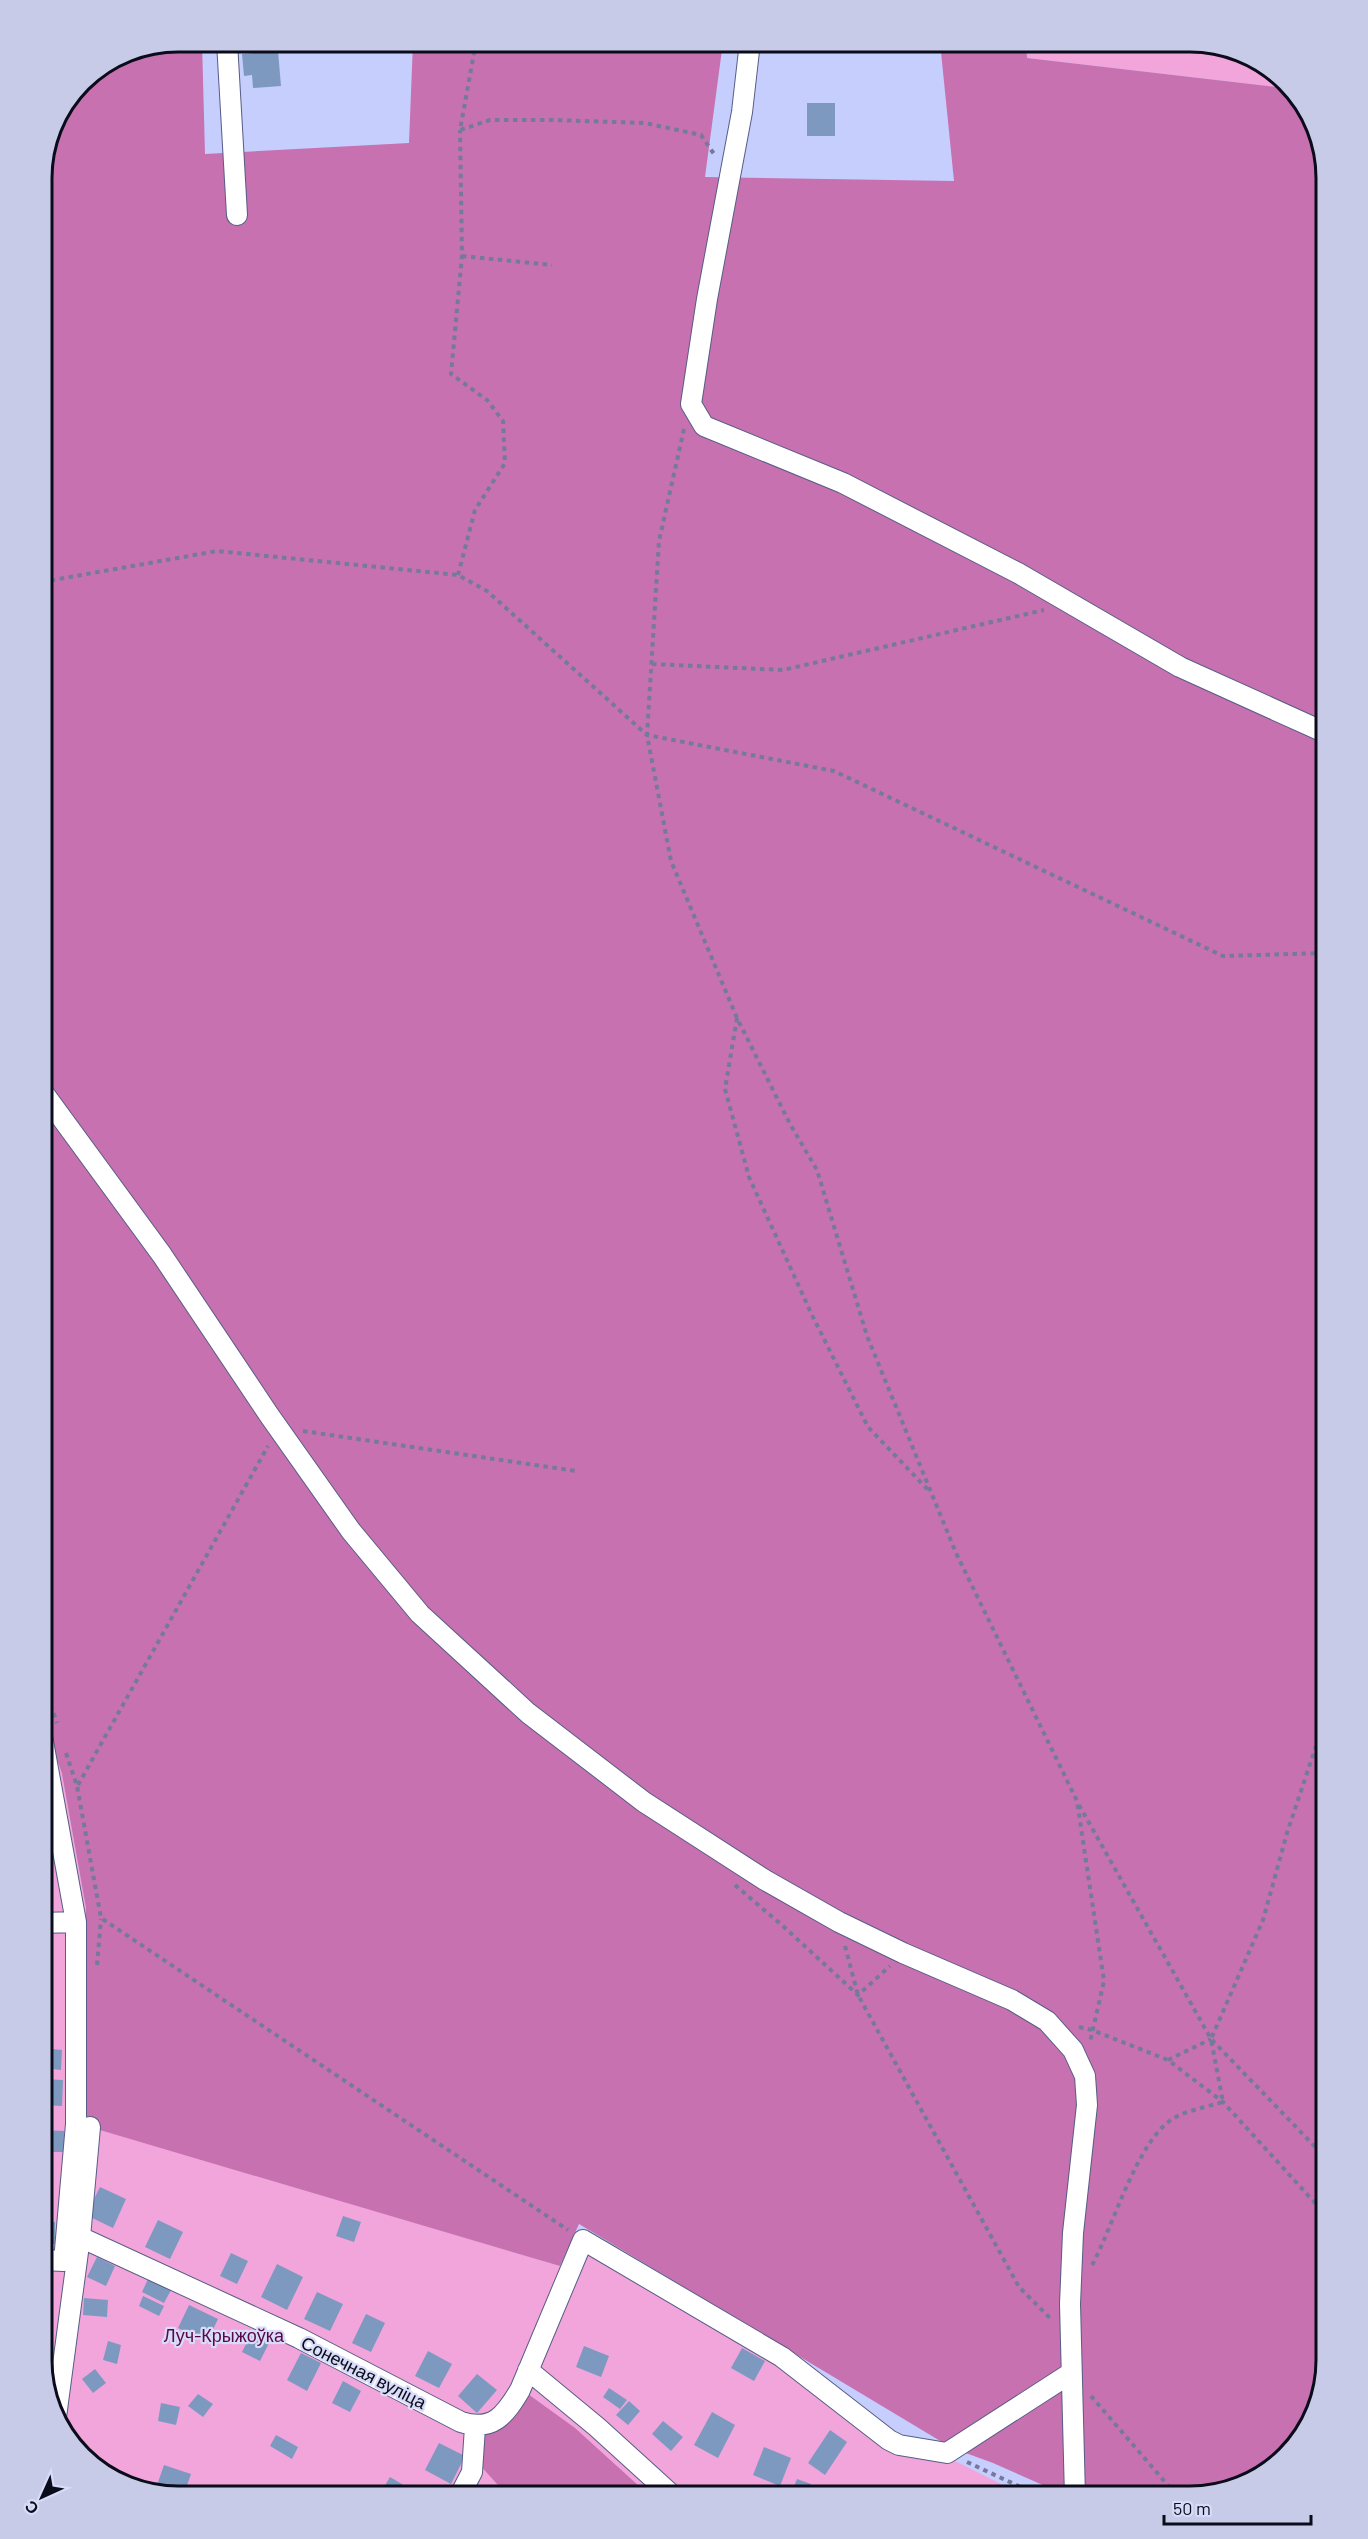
<svg xmlns="http://www.w3.org/2000/svg" width="1368" height="2539" viewBox="0 0 1368 2539" font-family="Barlow,sans-serif">
<style>
.green{fill:#f1a5db}
.forest{fill:#c771b0}
.building{fill:#7e99c0}
.lines{fill:none;stroke-linecap:round;stroke-linejoin:round}
.minor-casing{stroke:#575d86;stroke-width:22}
.path{stroke:#757a9b;stroke-width:4;stroke-dasharray:4.5 4.5;stroke-linecap:butt}
.minor{stroke:#fff;stroke-width:20}
.labels{text-anchor:middle;dominant-baseline:central;stroke-width:4.5;stroke-linejoin:round;paint-order:stroke}
.park-label{font-size:18px;fill:#580849;stroke:#d8dcf9}
.street-label{font-size:18px;fill:#0a0c1b;stroke:#d8dcf9}
.rim{fill:none;stroke:#0a0c1b;stroke-width:3}
</style>
<rect width="100%" height="100%" fill="#c6cefd"/>
<path class="green" d="M1026 42H1198L1272 70 1286 88 1027 58Z
M42 1715 62 1774 86 1908 81 2084 97 2128 560 2266 588 2253 776 2360 888 2451 947 2457 1027 2497H170L103 2474 53 2413 42 2360Z"/>
<path class="forest" d="M179 42H202L205 154 409 143 413 42H723L705 177 954 181 940 42H1026L1027 58 1286 88 1315 126 1326 179V2361L1303 2436 1242 2486 1189 2497H1070L993 2463 952 2448 579 2224 560 2266 83 2125 81 2084 86 1908 62 1774 42 1715V170L56 119 82 82 127 52Z
M528 2394 575 2428 651 2497H515L497 2484 478 2463 481 2433 495 2431 520 2408Z"/>
<path class="building" d="M278 51 281 86 253 88 252 75 244 76 242 54Z
M807 103H835V136H807Z
M42 2048 62 2050 61 2070 42 2068Z
M42 2079 63 2080 62 2106 42 2105Z
M42 2130 64 2131V2152H42Z
M100 2187 126 2199 113 2228 86 2215Z
M343 2216 361 2222 354 2242 336 2236Z
M158 2220 183 2232 170 2259 145 2247Z
M42 2222H55V2244H42Z
M231 2253 248 2261 237 2284 220 2276Z
M97 2257 115 2266 106 2286 87 2277Z
M277 2264 303 2277 287 2310 261 2297Z
M148 2279 171 2290 164 2303 142 2292Z
M317 2292 343 2304 330 2331 304 2319Z
M143 2296 164 2306 159 2316 139 2306Z
M84 2298 108 2300 107 2317 83 2315Z
M189 2305 218 2319 207 2342 178 2328Z
M366 2314 385 2323 371 2352 352 2343Z
M252 2332 270 2341 260 2361 242 2352Z
M108 2341 121 2345 117 2364 103 2360Z
M584 2346 609 2356 601 2377 576 2367Z
M742 2348 765 2361 754 2381 731 2368Z
M428 2351 452 2364 439 2388 415 2376Z
M301 2353 321 2363 307 2391 287 2380Z
M95 2369 106 2383 93 2393 82 2379Z
M477 2374 497 2390 477 2413 458 2396Z
M343 2381 361 2391 350 2412 332 2403Z
M609 2388 627 2400 620 2409 603 2397Z
M198 2394 213 2404 203 2417 188 2406Z
M629 2401 640 2411 628 2425 616 2415Z
M161 2403 180 2407 176 2425 158 2421Z
M712 2412 735 2425 718 2458 694 2445Z
M663 2421 683 2437 671 2451 652 2434Z
M830 2430 847 2442 825 2475 808 2463Z
M276 2435 298 2447 292 2459 270 2446Z
M439 2443 465 2456 451 2484 425 2470Z
M764 2447 791 2458 780 2486 753 2475Z
M164 2465 191 2474 183 2497H170L155 2491Z
M390 2477 412 2490 407 2497H378Z
M797 2479 811 2484 806 2497 790 2496Z"/>
<g class="lines">
<defs>
<path id="minor" d="M227 42 237 215
M750 42 742 112 707 299 691 404 704 426 843 483 1018 573 1180 667 1326 733
M42 1091 162 1255 269 1415 351 1531 420 1614 528 1713 644 1802 765 1880 839 1922 903 1953 1012 2000 1047 2021 1073 2050 1085 2076 1087 2105 1073 2233 1070 2304 1075 2497
M42 1923 76 1922
M80 2237 299 2338 461 2422C493 2432 505 2415 520 2390L583 2240 782 2357 889 2440 899 2445 947 2453 1071 2373
M42 2260 64 2261 76 2124V1922L42 1736
M528 2370 597 2427 674 2497
M56 2417 80 2237 90 2127
M459 2497 472 2472 475 2427"/>
</defs>
<use href="#minor" class="minor-casing"/>
<path class="path" d="M476 42 460 130 490 120H553L645 123 701 135 714 154
M462 256 552 265
M684 429 659 541 647 735 671 861 737 1018 790 1124 817 1170 867 1336 956 1553 1077 1801 1104 1981 1090 2042
M458 575 475 510 505 463 503 421 487 400 451 374 462 256 460 130
M42 582 217 551 458 575 487 591 647 735 834 771 1223 956 1326 953
M652 664 783 670 1044 610
M737 1018 725 1089 749 1177 812 1315 868 1427 930 1492
M303 1431 576 1471
M42 1679 57 1723
M66 1753 77 1786 101 1918 568 2230
M78 1785 268 1446
M1079 1805 1211 2039 1326 2158
M735 1885 784 1927 858 1995 890 1966
M845 1946 858 1995 1019 2287 1052 2320
M97 1965 101 1919
M1079 2027 1092 2030 1168 2060 1223 2102 1326 2215
M1168 2060 1211 2039
M1092 2265C1114 2225 1137 2140 1174 2118 1188 2110 1207 2107 1223 2102L1211 2039 1263 1920 1287 1833 1326 1716
M1091 2396 1178 2497
M967 2462 1042 2497"/>
<use href="#minor" class="minor"/>
</g>
<g class="labels">
<g class="park-label">
<text x="224" y="2335">Луч-Крыжоўка</text>
</g>
<g class="street-label">
<text transform="translate(364 2372) rotate(27)">Сонечная вуліца</text>
</g>
</g>
<path d="M0 0H1368V2539H0ZM178 52H1190A126 126 0 0 1 1316 178V2360A126 126 0 0 1 1190 2486H178A126 126 0 0 1 52 2360V178A126 126 0 0 1 178 52Z" fill="#c8cbe7" fill-rule="evenodd"/>
<path class="rim" d="M178 52H1190A126 126 0 0 1 1316 178V2360A126 126 0 0 1 1190 2486H178A126 126 0 0 1 52 2360V178A126 126 0 0 1 178 52Z"/>
<g transform="translate(42 2497) rotate(225)" stroke="#d8dcf9" stroke-width="4.5" paint-order="stroke">
<path d="M0-4.5L10 22L0 15L-10 22Z" fill="#0a0c1b"/>
<text y="-9" font-size="16" font-weight="bold" text-anchor="middle" fill="#0a0c1b">С</text>
</g>
<path d="M1164 2515v9h147v-9" fill="none" stroke="#0a0c1b" stroke-width="3"/>
<text x="1173" y="2515" font-size="18" fill="#0a0c1b" stroke="#d8dcf9" stroke-width="4.5" paint-order="stroke">50 m</text>
</svg>
